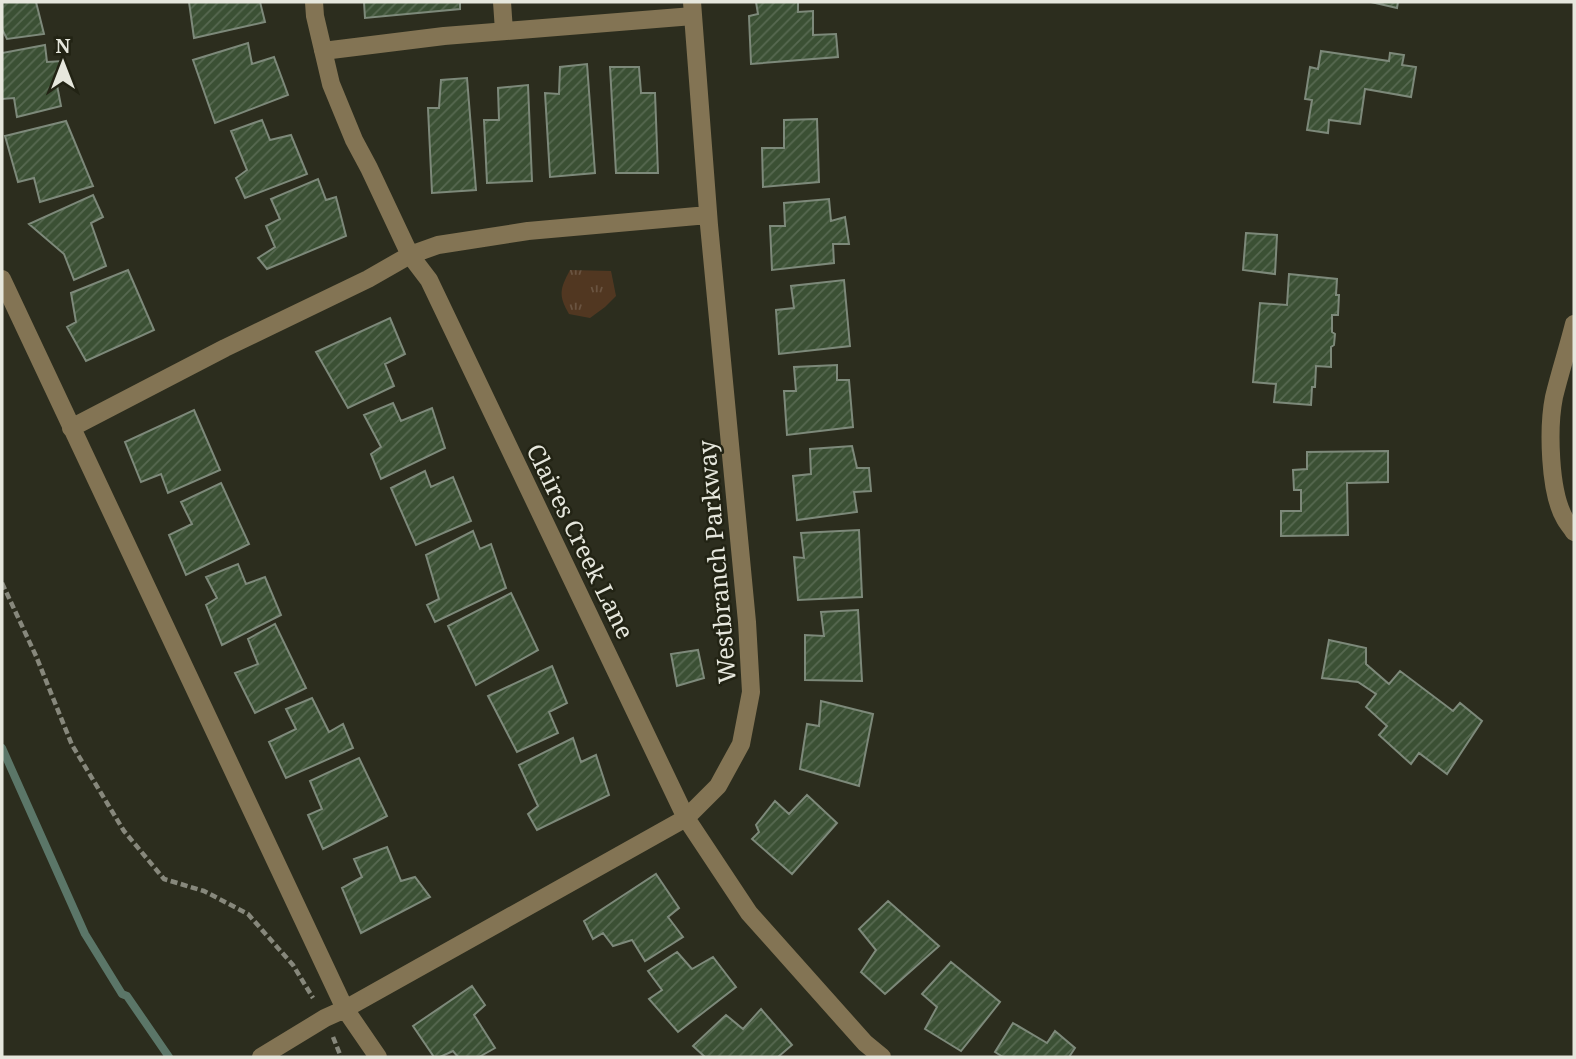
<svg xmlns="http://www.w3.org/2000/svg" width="1576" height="1059" viewBox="0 0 1576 1059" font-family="'Noto Serif',serif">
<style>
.park{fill:url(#park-tufts)}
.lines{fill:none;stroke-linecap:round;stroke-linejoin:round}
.stream{stroke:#5b7668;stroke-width:8}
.building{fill:url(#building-hatch);stroke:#7d897a;stroke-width:2}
.path{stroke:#87887c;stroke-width:4.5;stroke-dasharray:7 3.5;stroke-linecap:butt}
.minor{stroke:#837454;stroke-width:18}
.labels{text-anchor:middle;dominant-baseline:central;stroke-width:5;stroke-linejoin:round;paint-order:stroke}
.street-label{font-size:24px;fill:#e6e7dd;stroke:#222314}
</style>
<defs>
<pattern id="park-tufts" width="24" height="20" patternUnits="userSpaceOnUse" patternTransform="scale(1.75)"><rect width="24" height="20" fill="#513721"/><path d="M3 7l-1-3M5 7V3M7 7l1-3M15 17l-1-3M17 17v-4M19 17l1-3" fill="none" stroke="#6a5441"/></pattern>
<pattern id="building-hatch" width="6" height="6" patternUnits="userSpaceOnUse" patternTransform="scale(1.75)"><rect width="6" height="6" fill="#3b5034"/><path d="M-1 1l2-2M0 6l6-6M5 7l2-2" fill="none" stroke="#576951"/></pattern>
</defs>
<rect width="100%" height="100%" fill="#2c2d1e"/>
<path class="park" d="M570 270 611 271 616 296 605 307 590 318 569 314C558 295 560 289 570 270Z"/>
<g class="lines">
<path class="stream" d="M2 748 85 934 122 994 127 996 169 1057"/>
</g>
<path class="building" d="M2 2H36L44 34 7 39 2 29Z
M189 2H260L265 22 194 38Z
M364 2H460V9L365 18Z
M756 2H798V12L813 11V35L836 34 838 57 751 64 749 16 758 14Z
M1371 2H1398L1397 8Z
M248 43 252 64 274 57 288 95 215 123 193 60Z
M45 45 47 62 63 61 69 75 56 80 61 106 17 117 14 98 2 99V53Z
M1321 51 1389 61 1390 53 1404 55 1402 65 1416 67 1411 97 1365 89 1360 124 1329 120 1328 133 1307 130 1312 100 1305 99 1310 67 1318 69Z
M587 64 595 173 550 177 545 93 559 94 560 67Z
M610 67H639L641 93H655L658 173H616Z
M467 78 476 190 432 193 428 108H439L441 80Z
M528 85 532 181 487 183 484 120H499L498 88Z
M817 119 819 182 763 187 762 148H784V120Z
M262 120 270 140 291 135 307 174 245 198 236 178 247 170 231 131Z
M66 121 93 186 40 202 34 178 18 182 5 136Z
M318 179 326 200 336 197 346 236 267 269 258 258 275 247 266 226 280 219 271 199Z
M93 195 103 217 91 223 106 266 74 280 64 254 29 224Z
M829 199 831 221 845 217 849 244H833L834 263 772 270 770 226H785L784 203Z
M1246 233 1277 235 1275 274 1243 270Z
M128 270 154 330 86 361 67 327 76 322 71 293Z
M1289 274 1337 279 1336 295H1339L1338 315H1332V332L1335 334 1334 345 1331 347V367L1316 366 1315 387H1312L1311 405 1274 402 1276 384 1253 382 1260 303 1287 305Z
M844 280 850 346 779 354 776 310 794 308 791 286Z
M390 318 405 354 385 364 394 386 348 408 316 352Z
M837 365V380H849L853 427 787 435 784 391H796L794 367Z
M393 403 401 421 432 408 445 448 381 479 371 454 381 447 364 415Z
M194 410 220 470 168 493 161 474 141 482 125 442Z
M852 446 857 468H869L871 491 854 492 857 512 797 520 793 476 811 474 810 449Z
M1388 451V482L1347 483 1348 535 1281 536V511H1301V490H1294L1293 470 1307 469V452Z
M425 471 431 487 453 477 471 521 416 545 391 488Z
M221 483 249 544 186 575 169 535 192 524 181 502Z
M859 530 862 597 798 600 794 557 804 558 801 533Z
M473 531 480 549 491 544 506 588 435 622 427 605 439 599 426 555Z
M238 564 246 584 265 577 281 615 222 645 206 605 217 598 206 577Z
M511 593 538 650 476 685 448 626Z
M858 610 862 681 805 680V635L824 636 821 612Z
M275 624 306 688 255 713 235 673 258 664 248 639Z
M1329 640 1366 648V664L1389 684 1400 671 1453 711 1460 703 1482 721 1447 774 1419 753 1411 764 1379 735 1387 726 1366 707 1376 694 1358 682 1322 678Z
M698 650 704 678 677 686 671 654Z
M552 666 567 703 549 712 558 733 517 752 488 696Z
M312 698 329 732 343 724 353 748 286 778 269 742 296 729 286 709Z
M821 701 873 714 859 786 800 769 807 724 819 726Z
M573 738 581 762 596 755 609 795 537 830 528 814 538 806 519 765Z
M359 758 387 816 323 849 308 815 322 809 310 781Z
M807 795 837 823 792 874 752 839 759 832 756 825 775 801 789 814Z
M387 847 401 881 415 877 430 897 361 933 342 888 362 877 354 859Z
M656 874 679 908 668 917 683 937 645 961 632 940 613 946 603 933 593 939 584 921Z
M888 901 939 946 885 994 861 972 876 950 859 929Z
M677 952 692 969 713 957 736 987 678 1032 649 999 662 990 648 971Z
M951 962 1000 1002 961 1051 925 1029 937 1007 922 994Z
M472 986 485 1005 474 1015 495 1048 479 1057H458L453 1051 440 1057H434L413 1026Z
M761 1009 792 1045 778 1057H705L693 1046 726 1015 743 1029Z
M1013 1023 1047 1043 1055 1031 1075 1048 1069 1057H1003L995 1052Z"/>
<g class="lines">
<path class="path" d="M2 583 36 656 72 745 124 831 164 879 204 891 248 914 293 965 313 998
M333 1037 341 1057"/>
<path class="minor" d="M314 2 315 16 331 84 354 140 369 168 410 255 429 280 686 818 749 913 865 1043 882 1057
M502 2 504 31
M323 51 444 36 693 16
M2 279 345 1009 325 1018 261 1057
M1574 324C1568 348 1560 372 1554 397 1548 427 1549 492 1565 519 1567 523 1571 527 1574 532
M71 428 225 348 368 279 410 255 438 245 528 231 708 215
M378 1057 345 1009 686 818 718 786 741 744 751 692 747 622 709 225 692 2"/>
</g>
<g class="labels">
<g class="street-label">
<text transform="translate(581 541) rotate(64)">Claires Creek Lane</text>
<text transform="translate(716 562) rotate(-95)">Westbranch Parkway</text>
</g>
</g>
<rect width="1576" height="1059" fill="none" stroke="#e6e7dd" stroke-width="7"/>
<g transform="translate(63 63)" stroke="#222314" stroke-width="5" paint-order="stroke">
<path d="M0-5L12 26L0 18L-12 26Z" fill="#e6e7dd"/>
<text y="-10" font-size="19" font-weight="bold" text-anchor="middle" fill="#e6e7dd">N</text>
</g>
</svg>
